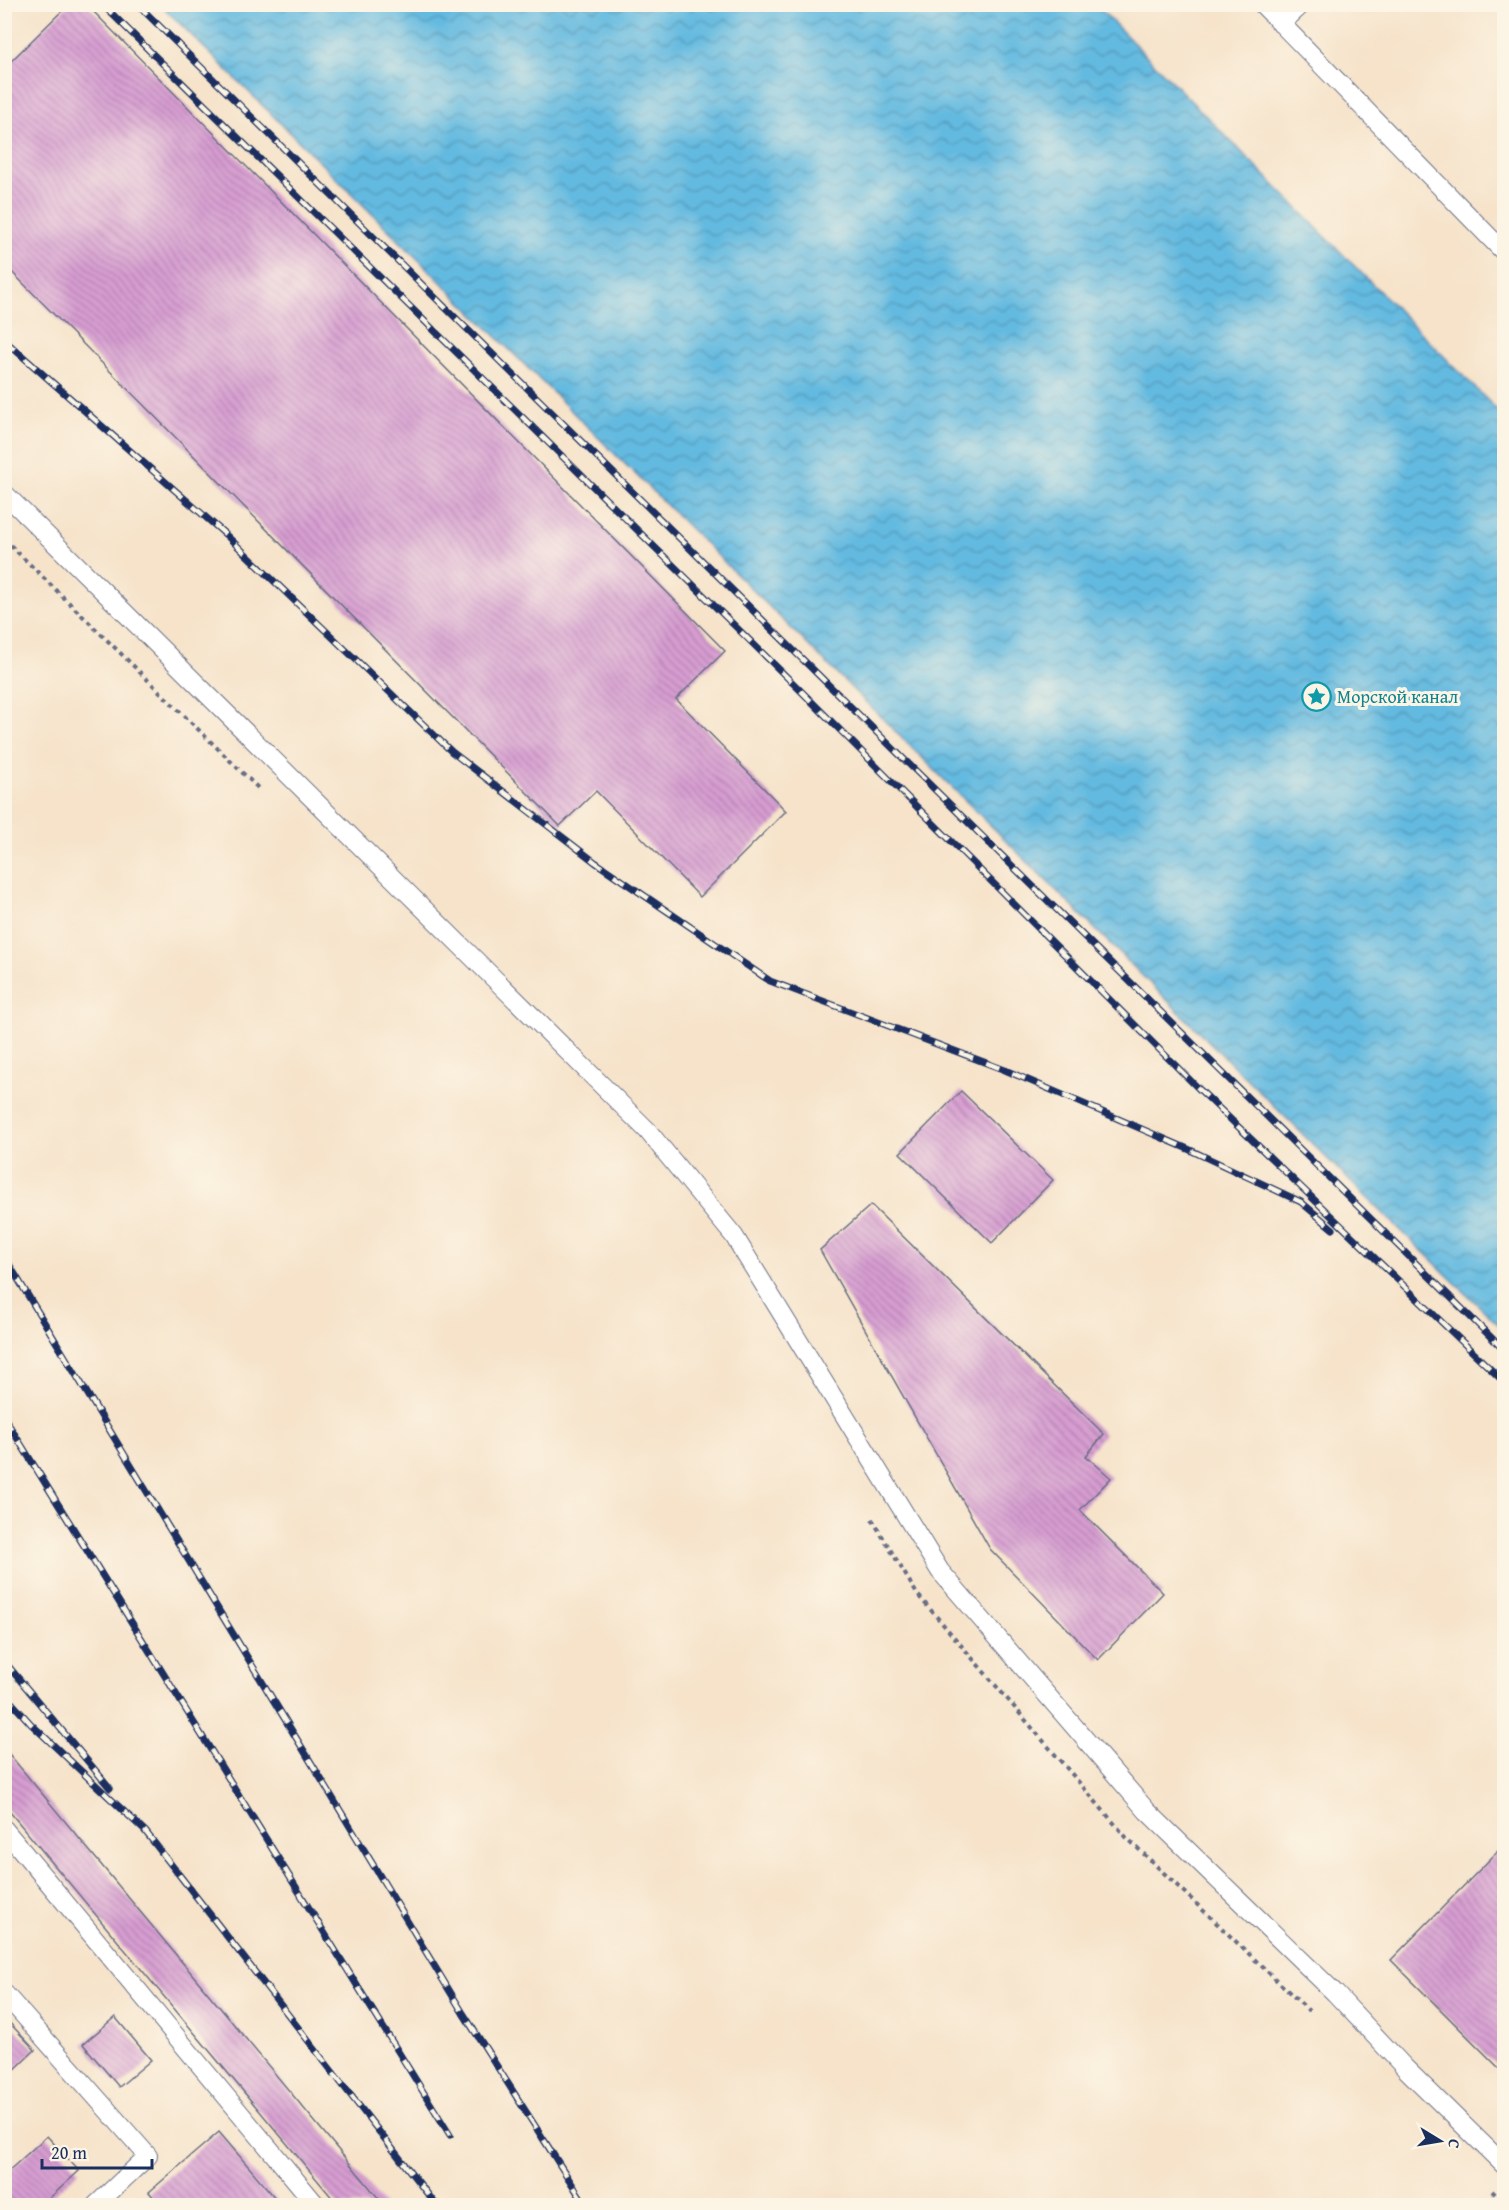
<svg xmlns="http://www.w3.org/2000/svg" width="1509" height="2210" viewBox="0 0 1509 2210" font-family="'Gentium Book Plus',serif">
<style>
.water{fill:url(#water-waves);stroke:#3f749f;stroke-width:1.5}
.building{fill:url(#building-back-hatch)}
.lines{fill:none;stroke-linecap:round;stroke-linejoin:round}
.service-casing{stroke:#686e84;stroke-width:20}
.path{stroke:#686e84;stroke-width:4;stroke-dasharray:4.5 4.5;stroke-linecap:butt}
.service{stroke:#fff;stroke-width:18}
.rail-casing{stroke:#1b2f5e;stroke-width:7}
.rail{stroke:#fcf5e5;stroke-width:4.5;stroke-dasharray:14;stroke-linecap:butt}
.labels{text-anchor:middle;dominant-baseline:central;stroke-width:6;stroke-linejoin:round;paint-order:stroke}
.culture-label{font-size:18px;fill:#0d838f;stroke:#fcf5e5;text-anchor:start}
</style>
<defs>
<pattern id="water-waves" width="16" height="10" patternUnits="userSpaceOnUse" patternTransform="scale(1.5)"><rect width="16" height="10" fill="#63bae0"/><path d="M0 5q4-4 8 0t8 0" fill="none" stroke="#5198b9"/></pattern>
<pattern id="building-back-hatch" width="6" height="6" patternUnits="userSpaceOnUse" patternTransform="scale(1.5)"><rect width="6" height="6" fill="#d79dd1"/><path d="M-1 5l2 2M0 0l6 6M5-1l2 2" fill="none" stroke="#ae80ad"/></pattern>
</defs>
<rect width="100%" height="100%" fill="#fcf5e5"/>
<filter id="ink" filterUnits="userSpaceOnUse"><feTurbulence type="fractalNoise" baseFrequency=".0167" numOctaves="2"/><feDisplacementMap in="SourceGraphic" scale="12" xChannelSelector="R" yChannelSelector="G"/><feConvolveMatrix kernelMatrix="1 2 1 2 8 2 1 2 1" color-interpolation-filters="sRGB"/></filter>
<filter id="wash" filterUnits="userSpaceOnUse"><feTurbulence type="fractalNoise" baseFrequency=".008" numOctaves="4" result="noise"/><feDisplacementMap in="SourceGraphic" scale="24" xChannelSelector="R" yChannelSelector="G"/><feGaussianBlur stdDeviation="1.35" result="paint"/><feColorMatrix in="noise" values="0 0 0 0 0 0 0 0 0 0 0 0 0 0 0 0 0 1.4 0 .05"/><feComposite in="paint" operator="in"/></filter>
<g filter="url(#wash)">
<rect width="100%" height="100%" fill="#f6e3ca"/>
<path class="water" d="M161 5H1096L1504 417V1330L1356 1187Z"/>
<g id="blocks">
<path class="building" d="M69 4H86L725 651 676 699 786 811 700 897 596 791 560 826 4 264V68Z
M961 1091 1053 1180 992 1243 900 1153Z
M871 1205 1104 1434 1086 1456 1111 1478 1080 1510 1163 1593 1098 1660 990 1549 820 1250Z
M4 1748 385 2206H339L4 1805Z
M1500 1849 1504 1853V2073L1391 1960Z
M4 2017 35 2050 9 2075 4 2070Z
M115 2017 151 2060 119 2087 83 2044Z
M219 2132 282 2206H161L149 2192Z
M47 2136 79 2171 41 2206H4V2175Z"/>
</g>
</g>
<g filter="url(#ink)">
<use href="#blocks" fill-opacity="0" stroke="#686e84" stroke-width="1.5"/>
<g class="lines">
<defs>
<path id="service" d="M1262 4 1504 252
M1281 24 1302 4
M4 493 647 1130 734 1236 940 1571 1147 1811 1335 1993 1405 2068 1504 2165
M4 1829 317 2206
M4 1993 148 2156 95 2206"/>
</defs>
<use href="#service" class="service-casing"/>
<path class="path" d="M4 539 259 789
M872 1519 917 1594 1126 1837 1309 2011
M1492 2191 1504 2203"/>
<use href="#service" class="service"/>
<defs>
<path id="rail" d="M102 4 798 688 1199 1089 1504 1382
M137 4 1504 1350
M4 340 226 535 452 752 595 862 770 981 1005 1070 1188 1149 1301 1202 1333 1229
M4 1256 463 2013 586 2206
M4 1417 450 2135
M4 1661 110 1788
M4 1694 31 1724 145 1831 437 2206"/>
</defs>
<use href="#rail" class="rail-casing"/>
<use href="#rail" class="rail"/>
</g>
</g>
<defs>
<symbol id="sight-ring" viewBox="-11 -11 22 22"><circle r="9.5" fill="#fcf5e5" stroke="#0f9aa8" stroke-width="1.5"/><path d="M0-6L1.8-2.2L6-1.7L2.9 1.2L3.7 5.4L0 3.3L-3.7 5.4L-2.9 1.2L-6-1.7L-1.8-2.2Z" fill="#0f9aa8"/></symbol>
</defs>
<g fill-rule="evenodd">
<use href="#sight-ring" x="1300" y="680" width="33" height="33"/>
</g>
<g class="labels">
<g class="culture-label">
<text x="1337" y="696">Морской канал</text>
</g>
</g>
<rect width="1509" height="2210" fill="none" stroke="#fcf5e5" stroke-width="24"/>
<g transform="translate(1440 2141) rotate(101)" stroke="#fcf5e5" stroke-width="4.5" paint-order="stroke">
<path d="M0-4.5L10 22L0 15L-10 22Z" fill="#1b2f5e"/>
<text y="-9" font-size="16" font-weight="bold" text-anchor="middle" fill="#1b2f5e">С</text>
</g>
<path d="M42 2159v9h110v-9" fill="none" stroke="#1b2f5e" stroke-width="3"/>
<text x="51" y="2159" font-size="18" fill="#1b2f5e" stroke="#fcf5e5" stroke-width="4.5" paint-order="stroke">20 m</text>
</svg>
